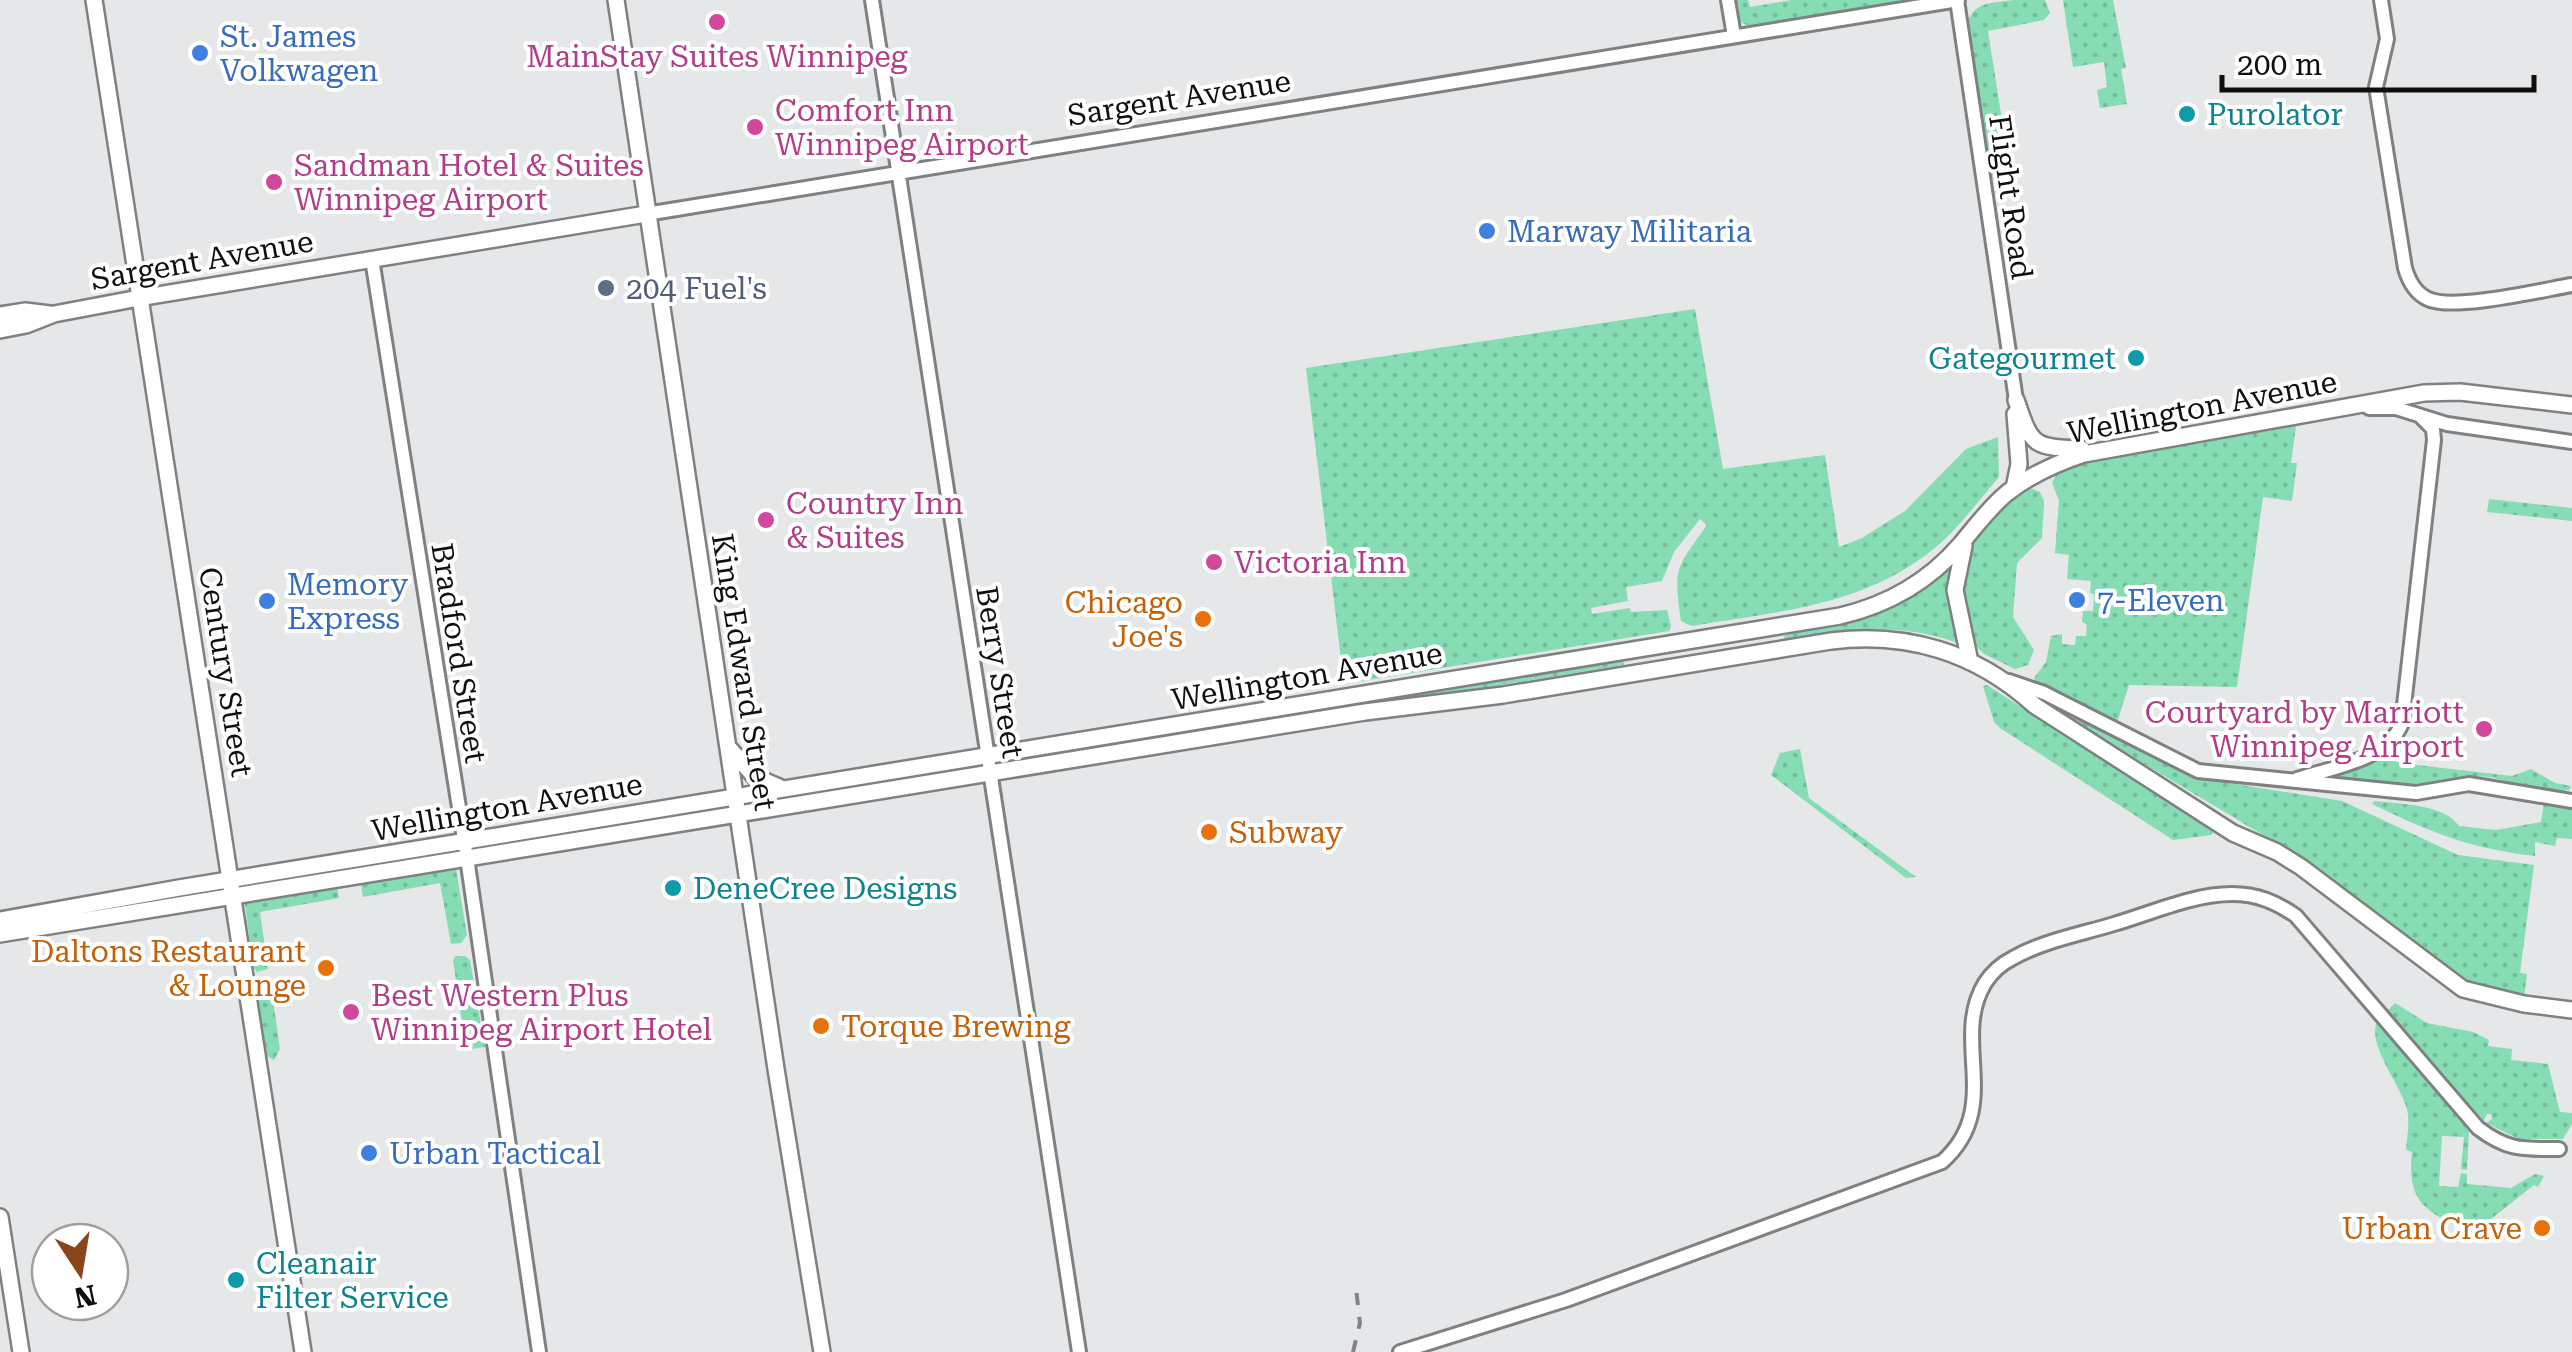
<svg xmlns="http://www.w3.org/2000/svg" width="2572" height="1352" viewBox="0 0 2572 1352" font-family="'Roboto Serif',serif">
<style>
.grass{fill:url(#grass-dots)}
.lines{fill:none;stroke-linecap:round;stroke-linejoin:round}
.minor-casing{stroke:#7e8082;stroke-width:18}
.major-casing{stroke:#7e8082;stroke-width:20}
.minor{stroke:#fff;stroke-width:12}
.major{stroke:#fff;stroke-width:15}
.rail{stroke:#828385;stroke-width:4;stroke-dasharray:12 12;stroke-linecap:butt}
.hotel-dot{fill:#d1479c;stroke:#fff;stroke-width:4}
.shop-dot{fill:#3f7fe0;stroke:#fff;stroke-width:4}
.culture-dot{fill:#0f9aa8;stroke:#fff;stroke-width:4}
.service-dot{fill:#5c6f8a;stroke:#fff;stroke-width:4}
.food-dot{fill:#e8710a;stroke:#fff;stroke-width:4}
.labels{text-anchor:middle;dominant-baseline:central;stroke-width:8;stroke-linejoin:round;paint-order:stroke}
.shop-label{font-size:30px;fill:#366cbe;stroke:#fff;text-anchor:start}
.hotel-label{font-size:30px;fill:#b23c85;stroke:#fff;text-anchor:start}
.street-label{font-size:30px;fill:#0f0f10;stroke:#fff}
.culture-label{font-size:30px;fill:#0d838f;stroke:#fff;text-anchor:start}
.service-label{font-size:30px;fill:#4e5e75;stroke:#fff;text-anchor:start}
.food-label{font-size:30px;fill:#c56008;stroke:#fff;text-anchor:end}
</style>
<defs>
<pattern id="grass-dots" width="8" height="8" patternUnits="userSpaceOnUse" patternTransform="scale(2.5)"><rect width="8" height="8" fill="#86dcb3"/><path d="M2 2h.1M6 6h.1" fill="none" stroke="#72bc99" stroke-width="1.8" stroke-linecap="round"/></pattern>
</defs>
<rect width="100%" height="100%" fill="#e5e7e9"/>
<path class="grass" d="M1733 0H1748L1750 7 1792 0H1906L1749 26 1738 21Z
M2013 0H2045L2050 13 2044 20 1988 31 2012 184 2002 185 1994 181 1992 174 1968 22C1974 1 1995 3 2013 0Z
M2063 0H2113L2126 68 2121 69 2127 104 2100 108 2097 90 2107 87 2104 62 2073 67Z
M1695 309 1723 469 1825 455 1839 547 1862 538 1905 511 1966 449 1998 437 1999 477C1978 501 1957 531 1931 551 1860 607 1778 611 1692 626L1681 621C1673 566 1676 569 1707 525L1700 519 1674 552 1662 581 1626 587 1628 601 1591 608 1592 614 1630 608 1631 612 1667 610 1671 627 1669 631 1344 684 1306 368Z
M2296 426 2291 463H2297L2292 501 2263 497 2237 687 2129 685 2117 723 2036 681 2034 678 2046 662 2051 636 2062 634V644L2075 645 2076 636H2086L2087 624 2082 622 2083 611H2093L2094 594 2090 593 2091 581 2067 579 2069 555 2055 553 2059 500 2052 483 2057 473 2107 456Z
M2030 488 2040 492 2044 501 2042 538 2017 563 2013 617 2034 650 2028 665 2015 669 1984 654 1972 642 1960 595 1967 553 1973 540 2004 505Z
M2489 499 2572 508V521L2487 512Z
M1950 564 1958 643C1899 622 1846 629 1785 639L1784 636 1809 628Z
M1623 658 1624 665 1370 706 1369 701Z
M1987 685 2214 832 2211 835 2173 840 2000 728 1994 722 1983 686Z
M2036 695 2191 777 2342 801 2458 855 2534 865 2520 973 2527 974 2524 998 2472 987 2273 841 2034 698Z
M1800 749 1809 798 1916 877 1906 878 1771 775 1780 753Z
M2385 757 2400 763 2512 776 2531 769 2555 783 2571 786 2569 790C2537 798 2508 776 2476 776 2458 775 2441 787 2422 787 2391 788 2358 780 2327 777Z
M2374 801C2401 804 2444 804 2459 826L2496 830 2541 822 2544 802 2572 808V839L2557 838 2555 846 2535 842V856C2468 848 2432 833 2372 804Z
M456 869 467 935 461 943 451 944 440 883 363 897 361 885Z
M337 888 339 898 260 912 268 969 257 972 253 967 245 904Z
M456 956H465L470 960 485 1047 466 1050 453 960Z
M266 985 271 986 280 1049 274 1060 267 1056 257 993Z
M2395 1003 2427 1023 2473 1032 2489 1040 2488 1046 2512 1049 2511 1060 2548 1064 2560 1112 2572 1113V1124L2563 1139H2519L2486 1123 2492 1119 2491 1114H2487L2483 1122 2388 1010Z
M2378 1020 2469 1131 2467 1170 2461 1169 2464 1137 2442 1136 2439 1186 2458 1187 2461 1173 2467 1174V1184L2511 1188 2535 1174 2544 1176 2538 1187 2534 1185 2472 1234C2429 1212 2406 1206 2412 1152L2406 1150C2407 1137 2410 1122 2407 1109 2400 1083 2365 1043 2378 1020Z"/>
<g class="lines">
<defs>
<path id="minor" d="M872 0 1079 1352
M1728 0 1734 36
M1957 0 2016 400
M2381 0 2387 39 2376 87 2405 268C2409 282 2415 293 2428 299 2453 311 2542 290 2572 285
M646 214 1958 0
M372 259 467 858 539 1352
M2369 408H2396L2447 424 2572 442
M2009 681 2044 693 2198 771 2416 793 2469 784 2572 801
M2297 779C2333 767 2387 761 2402 723L2434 440 2433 429 2421 417
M1400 1352 1566 1300 1942 1162C2004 1107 1950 1040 1985 983 1992 972 2001 964 2013 958 2043 941 2081 934 2114 924 2152 913 2193 894 2232 894 2257 894 2276 902 2296 916L2478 1128C2508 1151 2523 1149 2559 1149"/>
<path id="major" d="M94 0 303 1352
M616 0 776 1069 822 1352
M0 315 25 311 50 314
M0 330 26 325 54 314 139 298 646 214
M2016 400C2032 447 2033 447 2082 449
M2014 488 2019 464 2015 414
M1964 546 1955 590 1970 662
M728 747 755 777 779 787
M0 920 179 888 1840 616C1887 605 1928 582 1960 545 1975 527 1989 508 2007 493 2030 475 2057 463 2084 454L2424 393 2460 392 2572 405
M0 934 1365 712 1503 695 1831 641C1907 631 1977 653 2034 705L2233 833 2277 852 2301 867 2463 989 2524 1004 2572 1010
M0 1217 21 1352"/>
</defs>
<use href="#minor" class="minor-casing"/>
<use href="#major" class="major-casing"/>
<use href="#minor" class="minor"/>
<use href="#major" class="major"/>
<path class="rail" d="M1353 1352 1360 1323 1356 1288"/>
</g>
<g class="hotel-dot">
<circle cx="717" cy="22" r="10"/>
<circle cx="755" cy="127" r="10"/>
<circle cx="274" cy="182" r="10"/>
<circle cx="766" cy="520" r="10"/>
<circle cx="1214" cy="562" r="10"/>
<circle cx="2484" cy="729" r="10"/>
<circle cx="351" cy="1012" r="10"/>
</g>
<g class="shop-dot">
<circle cx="200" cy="53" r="10"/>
<circle cx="1487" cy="231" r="10"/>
<circle cx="2077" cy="600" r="10"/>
<circle cx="267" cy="601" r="10"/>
<circle cx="369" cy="1153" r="10"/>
</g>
<g class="culture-dot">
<circle cx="2187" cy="114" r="10"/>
<circle cx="2136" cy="358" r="10"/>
<circle cx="673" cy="888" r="10"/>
<circle cx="236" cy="1280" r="10"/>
</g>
<circle class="service-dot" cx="606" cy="288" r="10"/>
<g class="food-dot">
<circle cx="1203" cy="619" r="10"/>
<circle cx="1209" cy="832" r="10"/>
<circle cx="326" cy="968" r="10"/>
<circle cx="821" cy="1026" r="10"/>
<circle cx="2542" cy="1228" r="10"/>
</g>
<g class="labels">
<g class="shop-label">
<text x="220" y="36">St. James<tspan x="220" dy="34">Volkwagen</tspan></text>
<text x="1507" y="231">Marway Militaria</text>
<text x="287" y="584">Memory<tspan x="287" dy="34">Express</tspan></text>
<text x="2097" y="600">7-Eleven</text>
<text x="389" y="1153">Urban Tactical</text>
</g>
<g class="hotel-label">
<text x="717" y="56" text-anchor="middle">MainStay Suites Winnipeg</text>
<text x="775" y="110">Comfort Inn<tspan x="775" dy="34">Winnipeg Airport</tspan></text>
<text x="294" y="165">Sandman Hotel &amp; Suites<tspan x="294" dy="34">Winnipeg Airport</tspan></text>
<text x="786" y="503">Country Inn<tspan x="786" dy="34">&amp; Suites</tspan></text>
<text x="1234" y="562">Victoria Inn</text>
<text x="2464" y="712" text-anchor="end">Courtyard by Marriott<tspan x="2464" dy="34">Winnipeg Airport</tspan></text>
<text x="371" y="995">Best Western Plus<tspan x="371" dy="34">Winnipeg Airport Hotel</tspan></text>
</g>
<g class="street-label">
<text transform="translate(1179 98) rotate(-9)">Sargent Avenue</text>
<text transform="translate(2011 197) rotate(82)">Flight Road</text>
<text transform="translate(202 260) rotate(-10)">Sargent Avenue</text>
<text transform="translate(2202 407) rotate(-11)">Wellington Avenue</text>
<text transform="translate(459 653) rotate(81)">Bradford Street</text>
<text transform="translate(226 672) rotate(81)">Century Street</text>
<text transform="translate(744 672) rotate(81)">King Edward Street</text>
<text transform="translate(1000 672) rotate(81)">Berry Street</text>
<text transform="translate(1307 676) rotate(-10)">Wellington Avenue</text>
<text transform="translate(507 807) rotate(-10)">Wellington Avenue</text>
</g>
<g class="culture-label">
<text x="2207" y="114">Purolator</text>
<text x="2116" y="358" text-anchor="end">Gategourmet</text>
<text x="693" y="888">DeneCree Designs</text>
<text x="256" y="1263">Cleanair<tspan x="256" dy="34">Filter Service</tspan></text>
</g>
<g class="service-label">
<text x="626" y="288">204 Fuel's</text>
</g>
<g class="food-label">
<text x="1183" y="602">Chicago<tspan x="1183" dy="34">Joe's</tspan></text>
<text x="1229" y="832" text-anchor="start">Subway</text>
<text x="306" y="951">Daltons Restaurant<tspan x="306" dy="34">&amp; Lounge</tspan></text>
<text x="841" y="1026" text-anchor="start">Torque Brewing</text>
<text x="2522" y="1228">Urban Crave</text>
</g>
</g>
<g transform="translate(80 1272) rotate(168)"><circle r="48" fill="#ffffff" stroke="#9f9f9f" stroke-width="2.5"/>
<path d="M0-8L18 38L0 25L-18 38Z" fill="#8a461a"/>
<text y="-15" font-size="28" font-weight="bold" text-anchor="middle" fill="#0f0f10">N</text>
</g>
<path d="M2222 75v15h312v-15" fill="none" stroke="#0f0f10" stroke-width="5"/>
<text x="2237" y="75" font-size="30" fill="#0f0f10" stroke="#ffffff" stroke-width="8" paint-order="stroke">200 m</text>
</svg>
